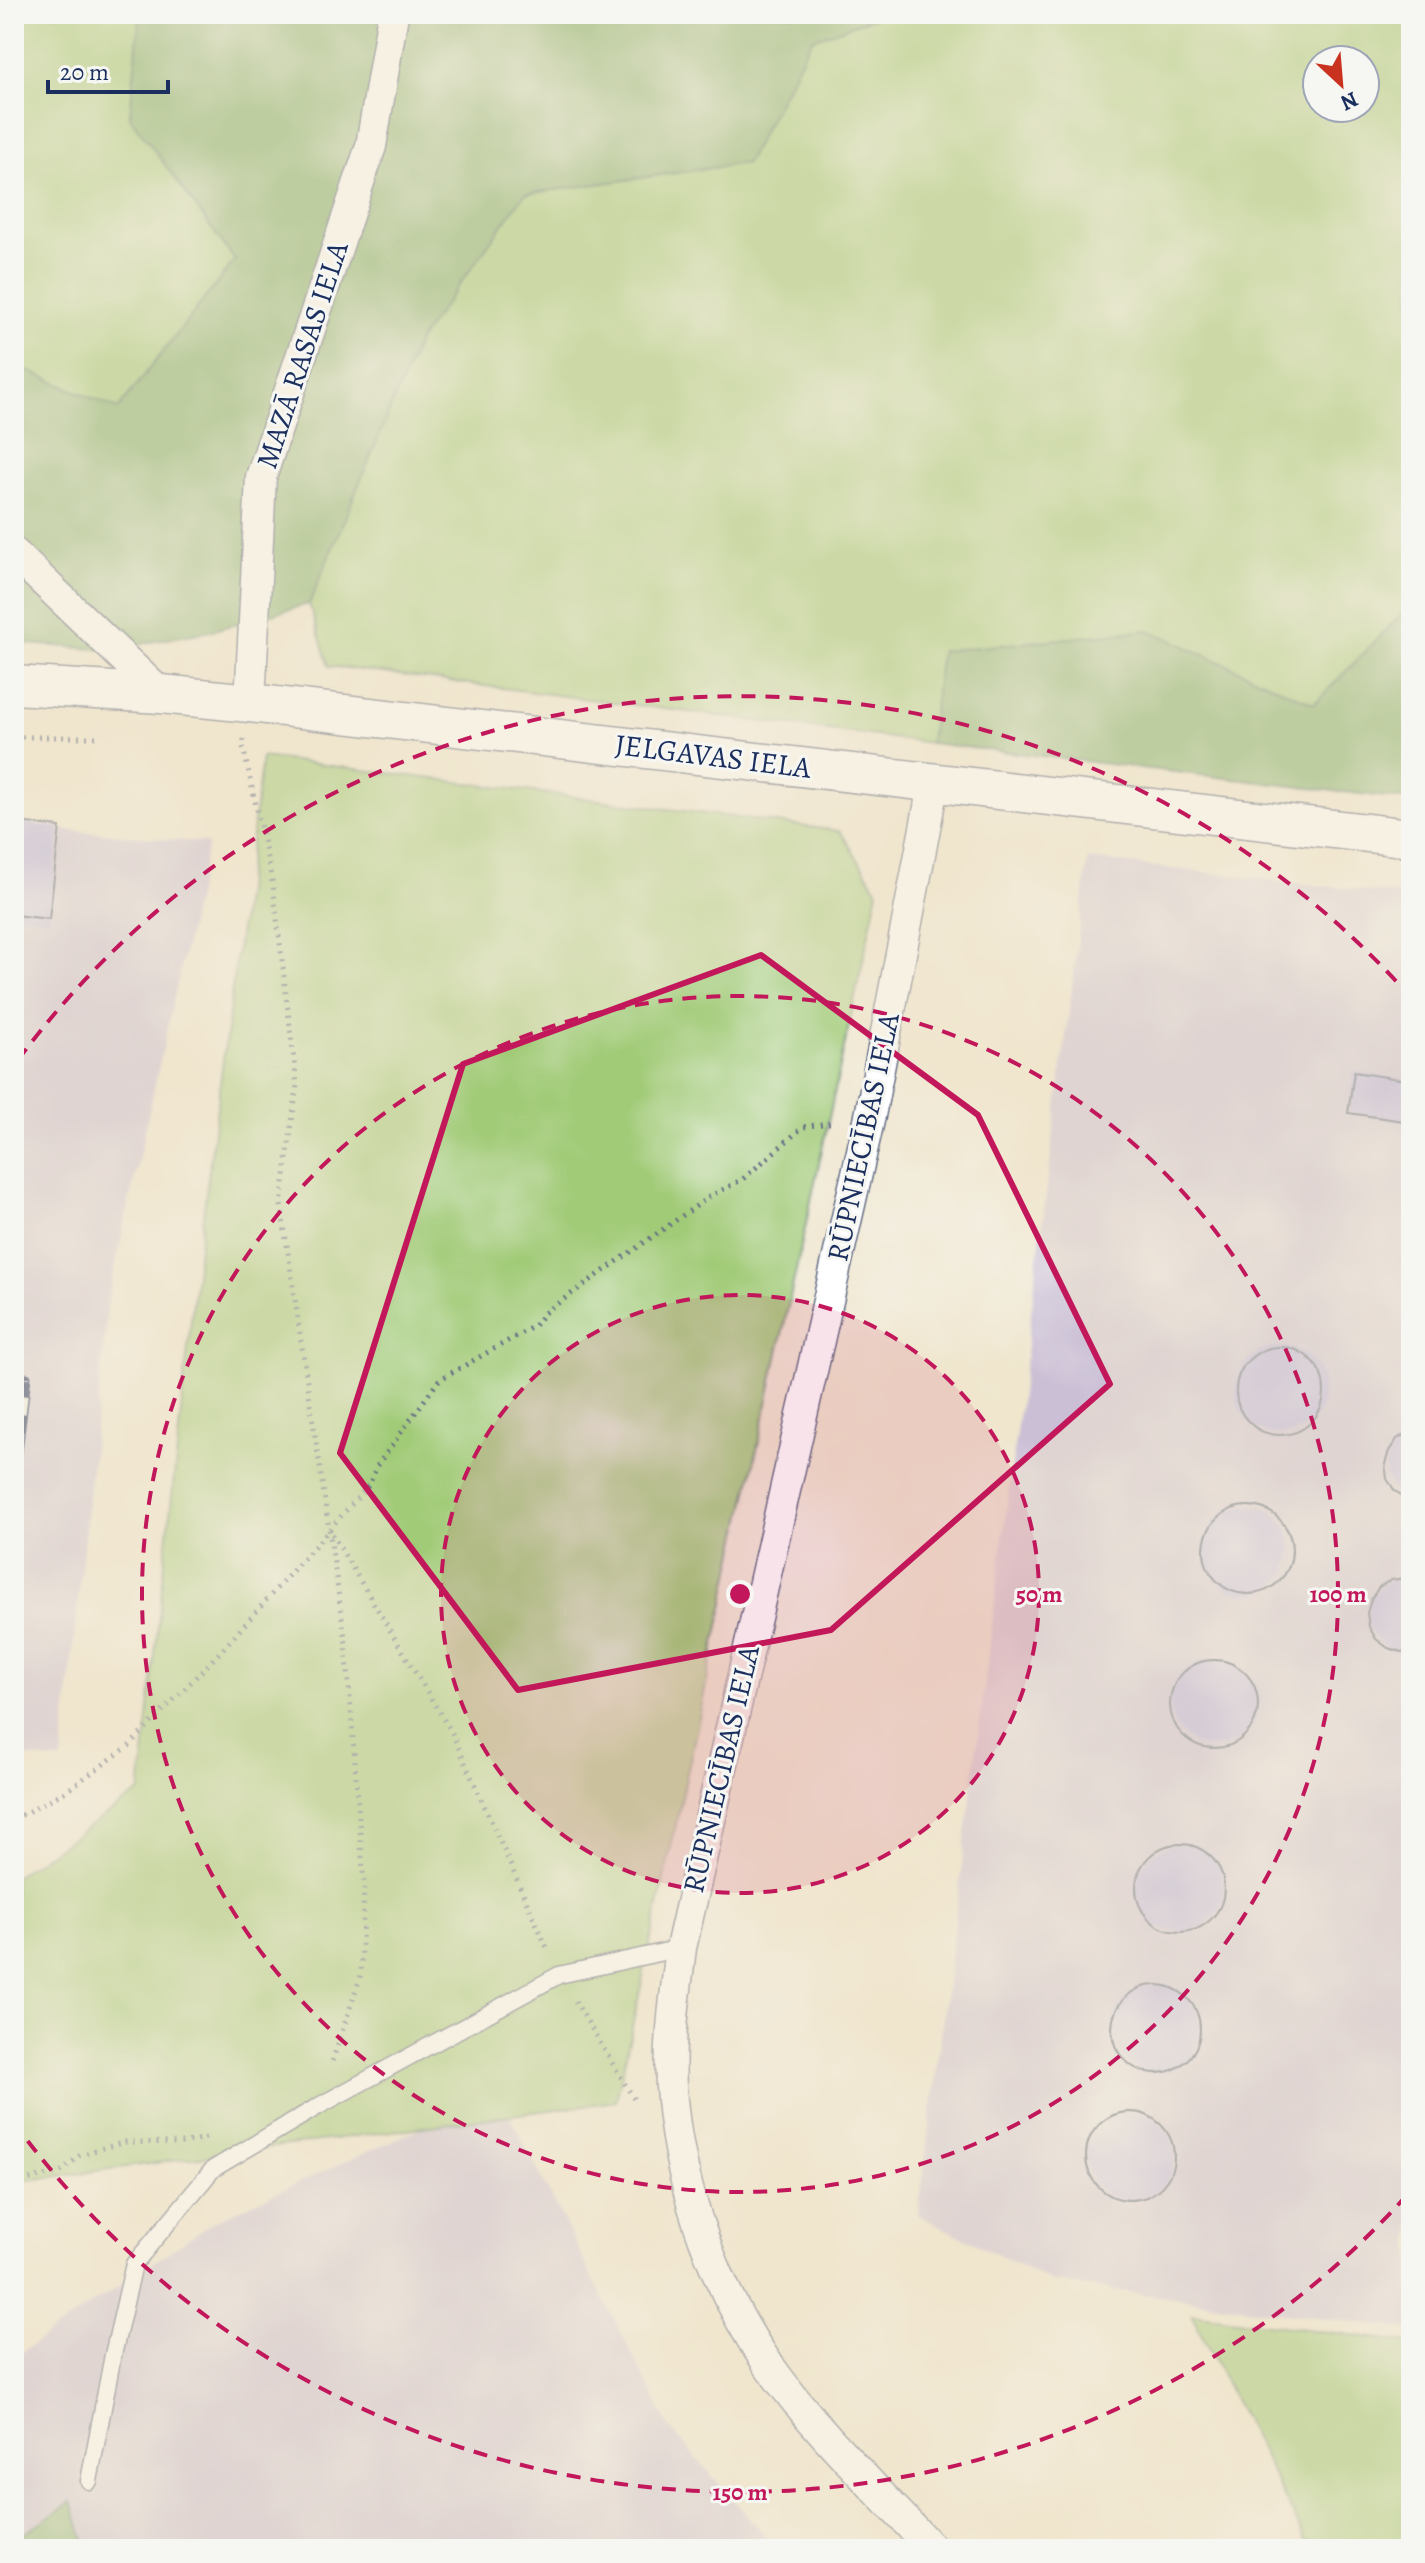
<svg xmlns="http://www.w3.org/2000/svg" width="1425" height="2563" viewBox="0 0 1425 2563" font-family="Alegreya,serif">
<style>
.industrial{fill:#cbbfd5}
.green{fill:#a1cb77;stroke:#5e7d6a;stroke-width:2;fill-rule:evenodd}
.forest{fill:#80af68;stroke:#4e6f63;stroke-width:2}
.building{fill:#b5aee1}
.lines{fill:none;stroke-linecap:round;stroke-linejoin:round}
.service-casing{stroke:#666f85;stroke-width:19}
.minor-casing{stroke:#666f85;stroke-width:33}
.tertiary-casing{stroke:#666f85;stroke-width:41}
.path{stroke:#666f85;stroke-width:5;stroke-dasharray:2 6;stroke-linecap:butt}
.service{stroke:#fff;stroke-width:16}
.minor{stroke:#fff;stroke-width:30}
.tertiary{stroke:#fff;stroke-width:38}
.rail-casing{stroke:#1b2f5e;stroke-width:9}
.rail{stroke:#f6f6f2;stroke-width:6;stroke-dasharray:18;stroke-linecap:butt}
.marked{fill:none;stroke:#c2185b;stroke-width:6;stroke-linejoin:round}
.ring{fill:none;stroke:#c2185b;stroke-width:4;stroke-dasharray:14 10}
.labels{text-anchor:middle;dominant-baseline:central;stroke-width:6;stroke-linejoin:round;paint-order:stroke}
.street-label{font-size:30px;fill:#1b2f5e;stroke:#f6f6f2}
.centre{fill:#c2185b;stroke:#f6f6f2;stroke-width:4}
.ring-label{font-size:24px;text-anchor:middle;font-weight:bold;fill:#c2185b;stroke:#f6f6f2;stroke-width:6;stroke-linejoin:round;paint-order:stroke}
</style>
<rect width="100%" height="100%" fill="#f6f6f2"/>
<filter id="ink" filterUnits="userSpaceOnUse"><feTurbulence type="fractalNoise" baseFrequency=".0125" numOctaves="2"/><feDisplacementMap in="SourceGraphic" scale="16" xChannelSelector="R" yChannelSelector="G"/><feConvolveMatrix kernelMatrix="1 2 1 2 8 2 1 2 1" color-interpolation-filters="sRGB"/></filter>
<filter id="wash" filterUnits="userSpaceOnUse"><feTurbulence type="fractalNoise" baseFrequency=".006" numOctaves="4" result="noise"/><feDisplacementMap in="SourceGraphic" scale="32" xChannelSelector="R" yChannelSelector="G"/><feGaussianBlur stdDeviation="1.8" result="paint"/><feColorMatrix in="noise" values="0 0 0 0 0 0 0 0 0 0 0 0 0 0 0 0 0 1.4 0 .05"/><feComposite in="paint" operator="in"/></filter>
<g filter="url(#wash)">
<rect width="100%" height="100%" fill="#f0e6ce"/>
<path class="industrial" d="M14 825 208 843 108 1299 62 1761 14 1756Z
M1088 859 1411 896V2330L1052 2282 918 2215Z
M498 2093 670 2428 777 2549H28L14 2517V2357L216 2220Z"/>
<path class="green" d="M14 14H140L130 117 235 260 118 409 14 365Z
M884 14H1411V605L1314 704 1149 630 941 651 930 743 329 666 309 604 419 340 525 194 746 163 812 39ZM1317 60H1365V108H1317Z
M262 757 840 831 878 891 616 2101 14 2182V1877L140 1792 198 1255Z
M1191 2314 1411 2343V2549L1306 2540Z"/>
<path class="forest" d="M140 14H884L812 39 746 163 525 194 419 340 309 604 210 631 108 650 14 643V365L118 409 235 260 130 117Z
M1411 605V800L930 743 941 651 1149 630 1314 704Z
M72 2501 87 2549H14V2540Z"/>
<g id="blocks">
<path class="building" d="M19 822 60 827 49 919 14 915V866Z
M1354 1072 1411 1081V1122L1348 1113Z
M1411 1297V1343L1404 1332 1403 1318 1406 1304Z
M1236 1391a44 44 0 1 1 88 0a44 44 0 1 1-88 0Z
M1411 1431V1501L1395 1491 1387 1479 1385 1464 1389 1451 1397 1439Z
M1204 1550a44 44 0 1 1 88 0a44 44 0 1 1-88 0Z
M1406 1578 1411 1579V1650L1402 1652 1388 1648 1376 1639 1369 1627 1367 1613 1371 1599 1379 1587 1391 1580Z
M1170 1704a44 44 0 1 1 88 0a44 44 0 1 1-88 0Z
M1136 1888a44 44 0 1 1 88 0a44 44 0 1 1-88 0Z
M1112 2029a44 44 0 1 1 88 0a44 44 0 1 1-88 0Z
M1086 2156a44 44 0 1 1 88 0a44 44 0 1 1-88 0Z"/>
</g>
</g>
<g filter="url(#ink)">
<use href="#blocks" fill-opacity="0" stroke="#666f85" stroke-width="2"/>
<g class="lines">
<defs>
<path id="service" d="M89 2481 113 2355 134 2264 213 2169 317 2107 559 1975 681 1948"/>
<path id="minor" d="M14 553 161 694
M250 703 261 477 371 146 393 14
M932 2549C878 2490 817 2433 770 2367 716 2290 681 2194 672 2100 667 2050 675 1998 681 1948L870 1116 934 781"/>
<path id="tertiary" d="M14 685 161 694 250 703 1411 838"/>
</defs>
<use href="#service" class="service-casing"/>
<use href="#minor" class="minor-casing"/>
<use href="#tertiary" class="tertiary-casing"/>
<path class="path" d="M14 737H99
M244 739 243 746 273 885 297 1085 281 1205 346 1644 364 1884 361 1975 331 2065
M332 1534 452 1733 548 1950
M14 1819 66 1791 129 1746 222 1650 369 1485 377 1466 439 1380 534 1326 544 1313 709 1197 743 1179 803 1127 834 1122
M575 2001 634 2099H638
M14 2184 62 2171 79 2156 99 2149 126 2142 181 2143 206 2138"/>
<use href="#service" class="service"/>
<use href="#minor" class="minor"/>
<use href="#tertiary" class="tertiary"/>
<defs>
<path id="rail" d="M14 1485 27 1377"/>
</defs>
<use href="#rail" class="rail-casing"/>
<use href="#rail" class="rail"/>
</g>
</g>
<path d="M0 0H1425V2563H0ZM761 955 978 1115 1110 1384 831 1630 518 1690 340 1453 463 1064Z" fill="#f0e6ce" fill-opacity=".55" fill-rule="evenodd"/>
<path class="marked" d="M761 955 978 1115 1110 1384 831 1630 518 1690 340 1453 463 1064Z"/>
<circle cx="740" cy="1594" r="299" fill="#c2185b" fill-opacity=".12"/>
<g class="ring">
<circle cx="740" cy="1594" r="299"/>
<circle cx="740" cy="1594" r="598"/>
<path d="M1407 2195A898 898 0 0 1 18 2128M18 1060A898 898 0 0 1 1407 993"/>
</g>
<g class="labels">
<g class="street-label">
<text transform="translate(302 355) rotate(-72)">MAZĀ RASAS IELA</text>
<text transform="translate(713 756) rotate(7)">JELGAVAS IELA</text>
<text transform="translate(863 1137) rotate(-78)">RŪPNIECĪBAS IELA</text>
<text transform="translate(721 1769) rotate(-77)">RŪPNIECĪBAS IELA</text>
</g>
</g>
<circle cx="740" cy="1594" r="12" class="centre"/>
<g class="ring-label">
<text x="1039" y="1602">50 m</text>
<text x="1338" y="1602">100 m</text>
<text x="740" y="2500">150 m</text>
</g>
<rect width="1425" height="2563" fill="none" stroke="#f6f6f2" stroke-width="48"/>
<g transform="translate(1341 84) rotate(154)"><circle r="38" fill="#f6f6f2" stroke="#9ea6b7" stroke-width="2"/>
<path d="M0-6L14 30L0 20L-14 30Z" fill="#c8321e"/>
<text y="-12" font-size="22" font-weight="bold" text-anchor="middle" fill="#1b2f5e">N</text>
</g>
<path d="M48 80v12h120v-12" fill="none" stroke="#1b2f5e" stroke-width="4"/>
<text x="60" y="80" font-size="24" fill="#1b2f5e" stroke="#f6f6f2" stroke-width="6" paint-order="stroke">20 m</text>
</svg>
